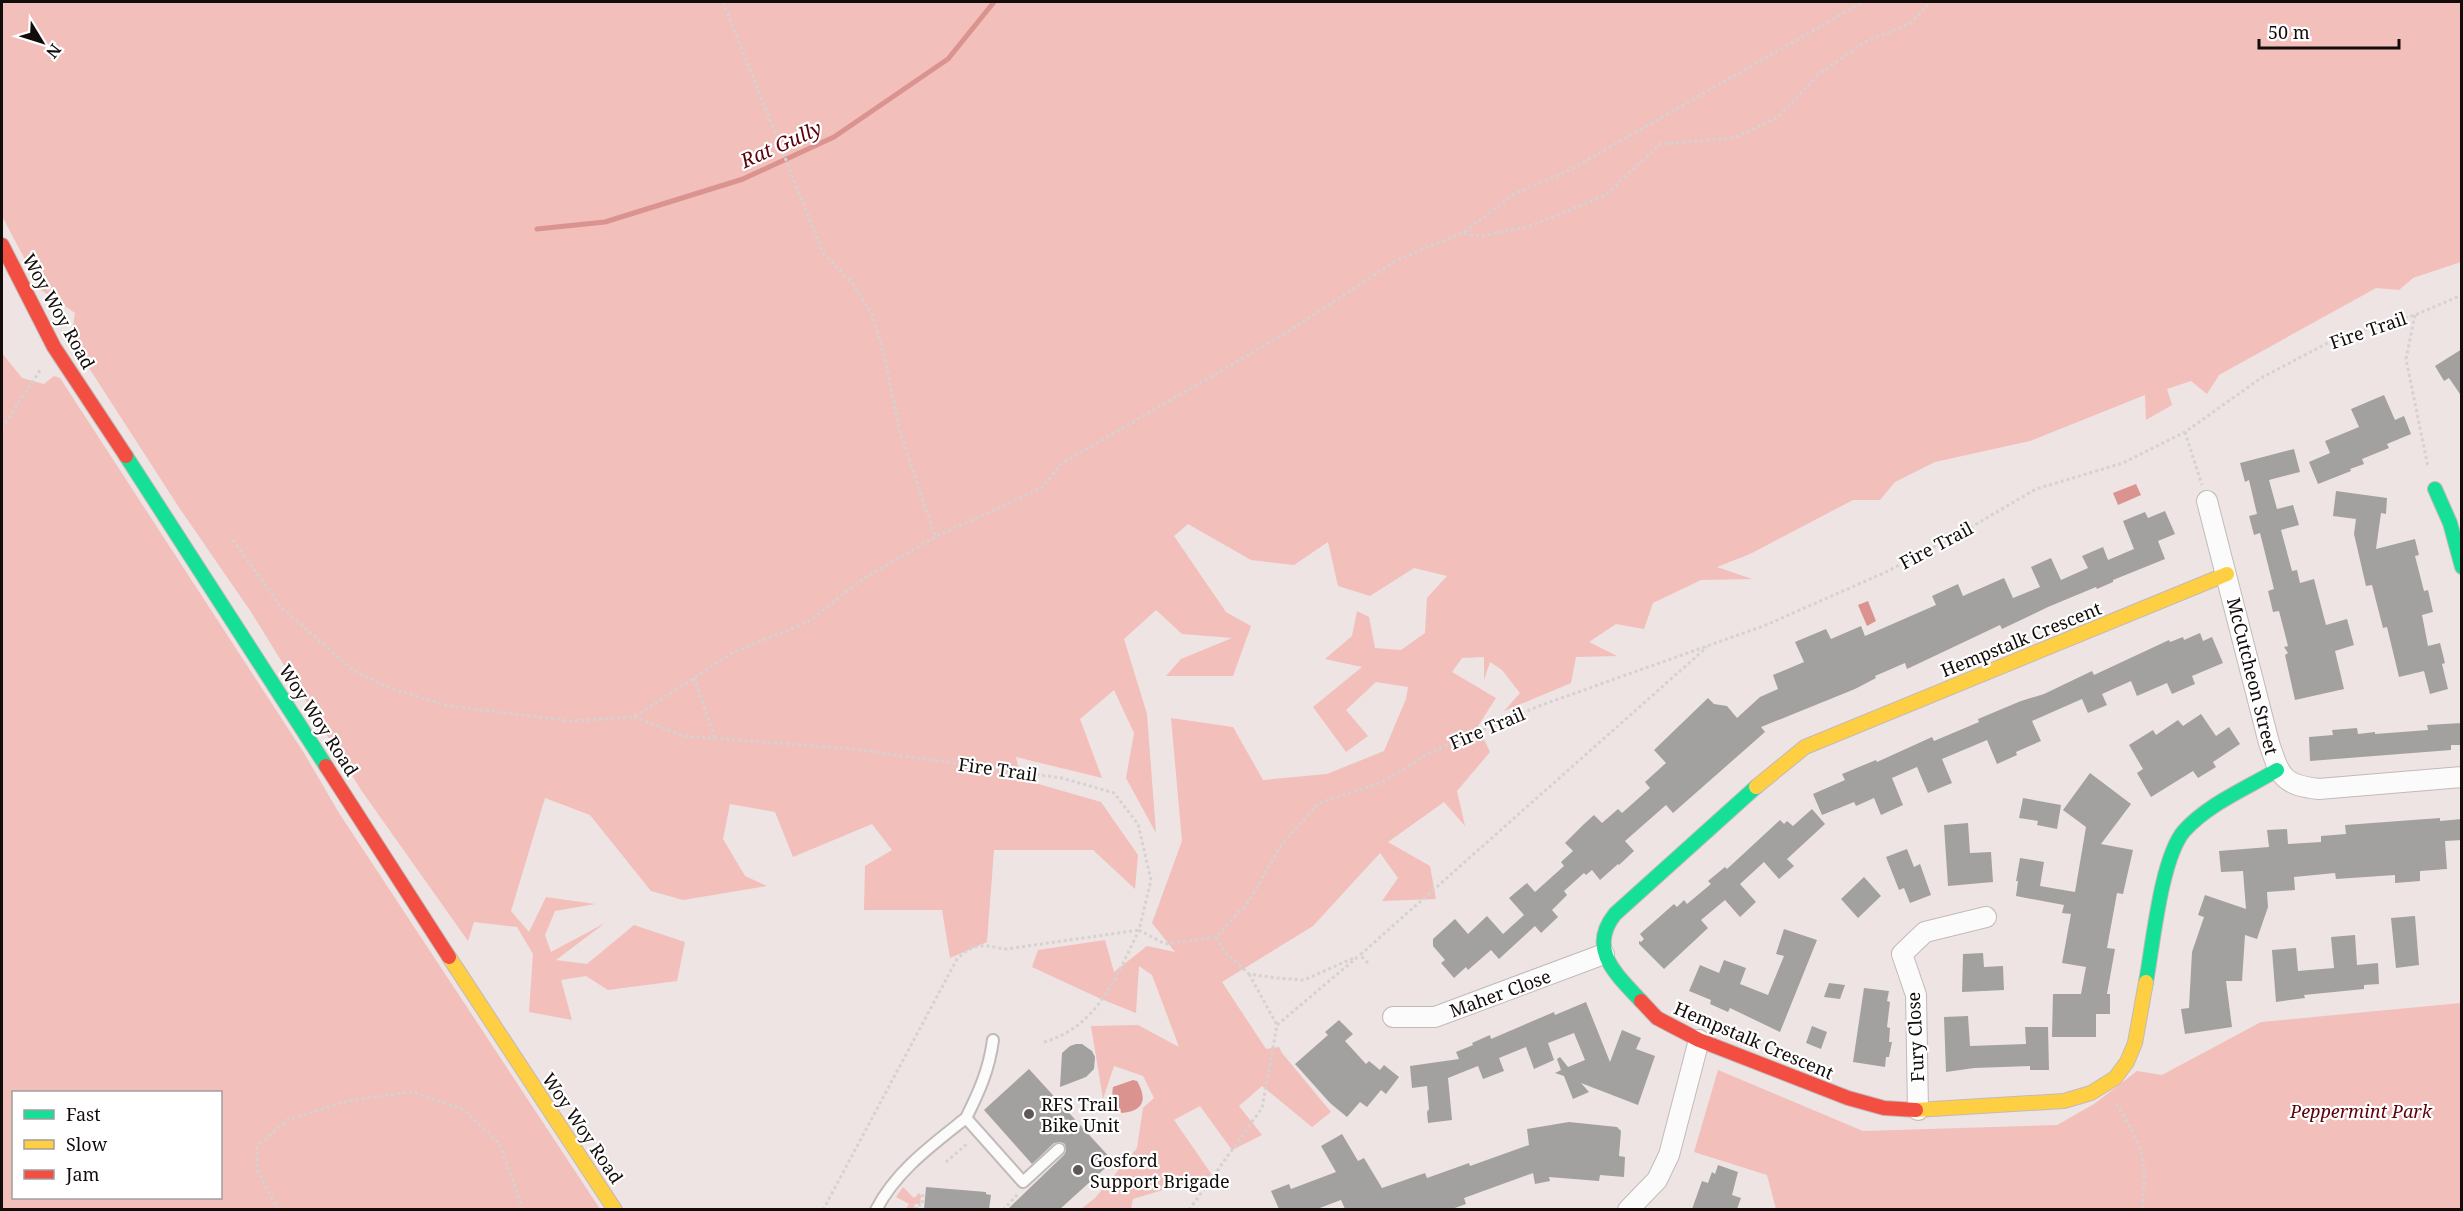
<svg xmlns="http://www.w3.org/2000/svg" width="2463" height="1211" viewBox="0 0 2463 1211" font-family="'Noto Serif',serif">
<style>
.green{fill:#f2bfbb;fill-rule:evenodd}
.water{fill:#da938e}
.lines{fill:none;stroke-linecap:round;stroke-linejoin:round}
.stream{stroke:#da938e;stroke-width:5}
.building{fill:#a2a1a0}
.lane-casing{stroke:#c2bab9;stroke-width:14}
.street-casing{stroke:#c2bab9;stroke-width:22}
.fast-casing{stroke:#c2bab9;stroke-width:16}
.slow-casing{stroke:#c2bab9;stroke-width:16}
.jam-casing{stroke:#c2bab9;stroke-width:16}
.path{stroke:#d5d2d2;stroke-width:3;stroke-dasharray:3 3;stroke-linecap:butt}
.lane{stroke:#fcfbfb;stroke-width:10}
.street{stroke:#fcfbfb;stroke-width:20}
.fast{stroke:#16e098;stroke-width:14}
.slow{stroke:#ffcf43;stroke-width:14}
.jam{stroke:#f24e42;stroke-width:14}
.poi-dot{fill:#5f5857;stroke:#fff;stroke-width:2}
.labels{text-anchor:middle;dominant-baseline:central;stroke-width:4.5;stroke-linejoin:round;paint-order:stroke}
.street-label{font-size:18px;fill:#120c0b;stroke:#fff}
.poi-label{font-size:18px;fill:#120c0b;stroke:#fff;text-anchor:start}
.park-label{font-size:18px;font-style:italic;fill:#5f010b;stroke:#fff}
.water-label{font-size:20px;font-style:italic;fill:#5d000a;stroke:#fff}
</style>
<rect width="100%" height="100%" fill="#eee4e3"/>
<path class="green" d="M2 2H2461V262L2413 278 2399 290 2376 288 2219 375 2207 394 2191 381 2167 389 2172 405 2146 420 2145 395 2030 441 1935 462 1895 482 1880 500H1853L1750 554 1717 567 1752 579 1701 580 1653 603 1644 629 1616 624 1589 642 1617 656 1576 657 1571 683 1504 711 1520 693 1502 670 1490 662 1484 680V657L1462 658 1452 672 1496 698 1478 726 1490 752 1457 791 1465 826 1444 802 1388 842 1430 866 1436 899 1382 901 1398 878 1380 853 1313 926 1222 982 1266 1049 1279 1047 1282 1053 1331 1112 1312 1127 1262 1086 1239 1106 1262 1135 1232 1150 1200 1106 1174 1120 1212 1175 1133 1199 1131 1209H1081L1095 1198 1137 1148 1143 1108 1154 1098 1143 1076 1114 1066 1103 1099 1091 1026 1138 1025 1179 1047 1152 975 1139 966 1136 1013 1101 999 1032 967 1038 950 1105 940 1114 972 1147 946 1175 952 1152 923 1182 841 1171 718 1233 727 1263 780 1327 774 1384 751 1406 699 1408 687 1376 682 1346 710 1368 736 1346 752 1313 707 1362 667 1325 659 1352 636 1357 611 1369 617 1375 648 1401 650 1425 633 1427 598 1447 576 1414 568 1370 596 1338 586 1328 542 1294 565 1251 560 1188 524 1174 536 1226 612 1251 626 1233 676H1166L1181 659 1232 638 1182 634 1156 610 1124 639 1147 714 1156 833 1126 778 1134 733 1114 690 1080 719 1102 778 1016 757 1021 779 1101 802 1138 855 1135 889 1093 850H994L987 942 950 958 942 910H864L865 866 892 850 872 824 793 857 775 812 730 804 723 839 745 876 767 886 683 900 651 891 590 815 545 798 511 911 529 932 546 897 595 904 555 911 545 935 551 952 605 923 556 960 587 964 634 925 685 942 677 981 608 990 586 976 561 980 572 1020 529 1012 533 954 517 927 474 922 468 941 361 790 251 612 178 506 71 340 75 313 41 290 2 216Z
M2 353 22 378 44 384 54 376 60 378 304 753 339 813 600 1209H2ZM14 1092H220V1198H14Z
M2461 1003V1209H1776L1767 1175 1694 1152 1718 1070 1863 1131 2057 1125 2094 1104 2137 1071 2162 1075 2261 1022Z
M903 1187 914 1198 919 1193 921 1196 920 1204H915L914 1209H906L909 1204 896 1197Z"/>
<path class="water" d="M2136 484 2141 495 2118 505 2113 493Z
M1868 601 1876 621 1867 626 1858 605Z
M1133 1080 1137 1081C1147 1098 1145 1111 1122 1113 1114 1109 1111 1096 1113 1087Z"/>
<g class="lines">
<path class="stream" d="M537 229 605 222 743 179 834 137 948 59 994 2"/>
</g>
<path class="building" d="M2462 349V397L2449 378 2444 381 2435 366Z
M2384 395 2395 420 2404 416 2411 434 2387 444 2389 448 2362 459 2364 464 2350 469 2351 471 2318 484 2309 462 2330 453 2325 441 2359 427 2351 409Z
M2294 449 2300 472 2269 480 2277 509 2293 505 2299 525 2281 530 2292 571 2297 570 2300 583 2314 579 2326 625 2347 619 2354 645 2335 651 2344 689 2295 700 2285 655 2288 653 2284 647 2288 646 2279 611 2273 612 2268 591 2274 589 2260 533 2254 535 2249 516 2257 514 2249 480 2245 482 2240 463Z
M2336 491 2387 498 2386 514 2381 513 2376 549 2415 539 2419 555 2415 556 2424 591 2428 590 2433 612 2422 615 2428 646 2440 643 2445 663 2442 664 2448 689 2430 694 2424 671 2399 677 2387 627 2383 628 2372 585 2366 586 2354 534 2356 519 2333 516Z
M2165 511 2175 534 2158 541 2165 559 2113 580V582L2097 589 2096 587 2048 607 2002 629 2000 625 1907 669 1905 663 1875 676 1876 678 1855 689 1761 727 1765 732 1673 813 1666 805 1625 841 1634 851 1619 865 1618 864 1600 880 1592 870 1586 875 1584 873 1564 891 1567 895 1552 910 1558 917 1541 933 1535 926 1499 959 1491 950 1468 970 1466 967 1454 978 1441 963 1445 960 1433 946V939L1455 919 1468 934 1487 916 1503 934 1524 915 1509 898 1527 883 1535 892 1564 866 1561 862 1573 851 1565 843 1583 825 1594 815 1602 823 1618 809 1622 813 1650 788 1645 782 1666 763 1654 750 1708 698 1714 704 1727 706 1737 718 1760 697 1778 689 1773 675 1804 662 1795 642 1826 629 1831 639 1861 626 1865 636 1936 605 1932 596 1958 584 1963 596 2004 578 2013 598 2040 587 2031 567 2051 558 2061 580 2088 568 2082 556 2103 547 2108 560 2134 549 2123 521 2145 512 2148 518Z
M2200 633 2203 641 2212 637 2223 663 2192 676 2195 684 2172 694 2167 683 2137 696 2131 681 2102 694 2107 705 2088 713 2082 699 2032 721 2041 741 2016 752 2017 755 1997 764 1987 740 1942 759 1952 783 1928 793 1917 767 1892 778 1903 805 1881 815 1874 798 1856 806 1854 802 1822 815 1813 794 1845 780 1842 774 1876 760 1877 762 1932 737 1934 741 1979 722 1978 719 2021 701 2044 694 2092 671 2094 675 2169 640 2170 642 2183 637 2184 640Z
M2201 714 2216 736 2229 727 2240 744 2213 762 2216 767 2198 778 2193 771 2151 797 2137 773 2143 769 2129 745 2153 730 2156 735 2178 720 2183 726Z
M2462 723V745H2451V750L2310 761 2309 737 2333 735 2332 730 2357 728 2358 734 2375 732V734L2428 730 2427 725Z
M2090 773 2131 804 2101 844 2133 850 2123 894 2117 893 2107 948 2115 949 2107 994H2110V1014H2096V1037H2052L2053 994H2081L2086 967 2062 963 2071 914 2062 913 2064 905 2016 896 2018 881H2016L2020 858 2044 862 2040 886 2075 892 2086 827 2063 810Z
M2023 798 2061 805 2057 829 2037 825 2038 821 2019 818Z
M1812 809 1825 824 1787 859 1794 866 1779 879 1764 862 1740 884 1756 902 1740 917 1725 900 1701 920 1708 928 1664 969 1639 944V941L1641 942 1644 939 1640 934 1674 904 1677 907 1684 900 1687 904 1711 884 1708 881 1725 867 1727 869 1780 820 1784 824 1787 821 1793 826Z
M2440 818V821L2462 819V840L2445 841 2447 869 2420 871V881L2395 883V875L2336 879 2335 873 2294 877 2295 890 2267 892 2268 907 2257 939 2245 935 2242 981H2226L2232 1027 2185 1034 2181 1009 2189 1008 2192 952 2204 917 2198 915 2205 895 2246 909 2243 871 2221 872 2219 851 2269 847 2267 830 2287 829 2288 844 2321 842V836L2346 834 2345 825Z
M1968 823 1970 853 1991 852 1993 882 1948 886 1944 825Z
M1907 849 1914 867 1920 864 1931 895 1910 903 1904 888 1899 890 1886 857Z
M1864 877 1881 896 1858 918 1841 899Z
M2415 916 2419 965 2396 968 2391 918Z
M1784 929 1817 940 1780 1032 1730 1008 1728 1012 1710 1004 1711 1000 1689 991 1700 965 1719 973 1724 960 1746 968 1740 984 1768 995 1784 956 1776 954Z
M2355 935 2357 965 2378 963 2379 984 2364 985V989L2304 995 2305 998 2276 1002 2272 950 2296 948 2298 971 2334 968 2331 937Z
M1983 953 1984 967 2003 966 2004 990 1962 992 1963 954Z
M1829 983 1845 985 1840 999 1824 997Z
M1864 988 1889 991 1887 1001 1890 1002 1887 1027 1890 1028 1889 1042H1892L1889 1057H1886L1885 1067 1853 1062Z
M1586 1002 1610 1062 1622 1030 1641 1038 1636 1049 1655 1056 1638 1105 1581 1083 1589 1092 1573 1099 1564 1076 1555 1073 1561 1070 1557 1059 1560 1057 1568 1067 1585 1060 1574 1033 1548 1043 1554 1060 1534 1069 1526 1047 1499 1058 1504 1071 1483 1079 1478 1066 1448 1078 1452 1120 1428 1123 1427 1112 1429 1109 1427 1086 1412 1088 1410 1066 1459 1059 1456 1052 1473 1045 1472 1043 1490 1035 1491 1039 1554 1012 1555 1015Z
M1968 1016 1970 1046 2026 1044 2025 1027H2048L2049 1070H2030V1066L1974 1068 1946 1072 1944 1017Z
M1339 1020 1353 1034 1345 1041 1366 1064 1369 1061 1380 1070 1384 1065 1399 1077 1386 1094 1381 1090 1367 1107 1360 1102 1347 1117 1330 1103 1295 1064 1328 1035 1325 1032Z
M1812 1026 1827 1032 1821 1049 1806 1043Z
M1076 1044H1082L1092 1051 1095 1057 1094 1069 1086 1077 1060 1087 1062 1053 1070 1046Z
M1029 1069 1113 1161 1060 1209H1008L1064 1155 1066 1151 1065 1144 1061 1142 1054 1143 1032 1164 984 1110Z
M1569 1122 1617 1127 1621 1131 1619 1156 1625 1157 1624 1177 1600 1175 1599 1181 1549 1177 1550 1181 1535 1184 1533 1173 1464 1198 1466 1204 1452 1209H1345L1341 1200 1317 1209H1279L1271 1191 1289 1184 1291 1189 1336 1172 1321 1146 1342 1134 1358 1161 1364 1158 1382 1188 1425 1173 1427 1178 1469 1163 1470 1166 1529 1145 1527 1129Z
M1718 1165 1738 1172 1732 1195 1741 1198 1737 1209H1692L1702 1181 1708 1183 1712 1172 1715 1174Z
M926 1187 986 1192V1194L991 1195 989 1209H924Z"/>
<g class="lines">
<defs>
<path id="lane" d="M966 1118C979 1092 989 1070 993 1040
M876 1210C896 1171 932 1145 966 1118L1023 1182 1059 1149"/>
<path id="street" d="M2207 501 2269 743C2280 776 2282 785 2319 789L2462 777
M1393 1017H1435L1604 954
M1918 1110 1916 995 1902 954 1925 932 1986 917
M1628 1210 1657 1180 1669 1155 1699 1040"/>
<path id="fast" d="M126 456 326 766
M2435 489 2450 523 2462 567
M2146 982C2153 944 2161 858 2184 831 2208 804 2247 788 2277 770
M1641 1001C1616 974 1587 949 1615 914L1756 787"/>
<path id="slow" d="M1756 787 1805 747 2227 574
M449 957 615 1210
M1916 1110 2064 1101 2091 1093 2115 1078 2127 1062 2135 1043 2146 982"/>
<path id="jam" d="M2 245 54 347 126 456
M326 766 449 957
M1641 1001 1657 1018 1699 1040 1848 1098 1884 1108 1916 1110"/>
</defs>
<use href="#lane" class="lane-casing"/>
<use href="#street" class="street-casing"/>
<use href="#fast" class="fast-casing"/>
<use href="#slow" class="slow-casing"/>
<use href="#jam" class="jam-casing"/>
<path class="path" d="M723 2 823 253 853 284 873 316 886 363 900 432 935 536
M1464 234 1482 236 1530 226 1606 195 1660 144 1734 138 1778 117 1819 74 1865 42 1911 23 1930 2
M2415 315 2406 359 2428 467
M2 428 41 369
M2185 432 2202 485
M233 540 281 607 354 671 390 688 448 706 572 721 634 717 732 653 808 622 864 578 935 537 1042 488 1061 464 1284 334 1399 259 1463 233 1514 194 1568 171 1863 2
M694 678 715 738
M634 717 684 736 853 749 1062 778 1114 793 1138 824 1151 880 1139 930 1165 944 1216 937 1249 901 1281 845 1319 803 1381 783 1431 752 1539 706 1766 625 1886 572 1966 530 2036 489 2123 463 2185 432 2261 378 2339 337 2415 315 2462 295
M1216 937 1224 951 1249 974 1276 978 1304 980 1356 957
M1368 963 1360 955 1707 647
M1249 974 1277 1025
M1044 1042C1098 1027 1117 975 1139 930
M2116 1104C2129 1123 2143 1147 2144 1171 2145 1183 2143 1197 2142 1210
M946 1162 968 1143
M278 1210 257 1169V1147L287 1120 352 1100 412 1092 464 1110 500 1144 523 1210
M823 1210 957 959C974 942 983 945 1006 949L1139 930
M916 1210 917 1205H922L923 1191
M1003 1210 1018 1194
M1189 1210 1262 1108 1277 1025 1360 955"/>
<use href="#lane" class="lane"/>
<use href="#street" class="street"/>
<use href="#fast" class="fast"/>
<use href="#slow" class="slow"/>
<use href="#jam" class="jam"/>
</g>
<g class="poi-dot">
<circle cx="1029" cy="1114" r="6"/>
<circle cx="1078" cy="1170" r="6"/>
</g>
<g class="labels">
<g class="street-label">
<text transform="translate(59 311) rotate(61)">Woy Woy Road</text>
<text transform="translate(2368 330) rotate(-19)">Fire Trail</text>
<text transform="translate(1936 545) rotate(-28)">Fire Trail</text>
<text transform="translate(2021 639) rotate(-22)">Hempstalk Crescent</text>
<text transform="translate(2253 676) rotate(76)">McCutcheon Street</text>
<text transform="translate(319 720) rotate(57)">Woy Woy Road</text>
<text transform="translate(1487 728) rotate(-23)">Fire Trail</text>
<text transform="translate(998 769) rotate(8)">Fire Trail</text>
<text transform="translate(1500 993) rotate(-20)">Maher Close</text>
<text transform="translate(1915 1037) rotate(-93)">Fury Close</text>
<text transform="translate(1754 1040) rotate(23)">Hempstalk Crescent</text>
<text transform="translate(583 1128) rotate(56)">Woy Woy Road</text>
</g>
<g class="poi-label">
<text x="1041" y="1104">RFS Trail<tspan x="1041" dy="21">Bike Unit</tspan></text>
<text x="1090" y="1160">Gosford<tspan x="1090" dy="21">Support Brigade</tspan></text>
</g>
<g class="park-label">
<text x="2361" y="1111">Peppermint Park</text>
</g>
<g class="water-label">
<text transform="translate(781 144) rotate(-24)">Rat Gully</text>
</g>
</g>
<rect width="2463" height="1211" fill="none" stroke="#120c0b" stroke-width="6"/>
<rect x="12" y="1091" width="210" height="108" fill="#ffffff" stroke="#a09e9d" stroke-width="1.5"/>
<rect x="24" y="1110" width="30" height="9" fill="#16e098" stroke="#a09e9d" stroke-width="1.5"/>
<text x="66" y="1121" font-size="18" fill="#120c0b">Fast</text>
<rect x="24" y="1140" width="30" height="9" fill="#ffcf43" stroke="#a09e9d" stroke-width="1.5"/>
<text x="66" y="1151" font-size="18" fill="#120c0b">Slow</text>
<rect x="24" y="1170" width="30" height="9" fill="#f24e42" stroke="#a09e9d" stroke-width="1.5"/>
<text x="66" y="1181" font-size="18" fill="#120c0b">Jam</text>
<g transform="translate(42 42) rotate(128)" stroke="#ffffff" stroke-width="4.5" paint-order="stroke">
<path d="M0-4.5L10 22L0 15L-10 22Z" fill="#120c0b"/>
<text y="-9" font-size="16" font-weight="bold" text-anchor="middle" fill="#120c0b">N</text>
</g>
<path d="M2259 39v9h140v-9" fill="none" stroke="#120c0b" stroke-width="3"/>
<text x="2268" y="39" font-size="18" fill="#120c0b" stroke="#ffffff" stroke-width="4.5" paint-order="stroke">50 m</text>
</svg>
